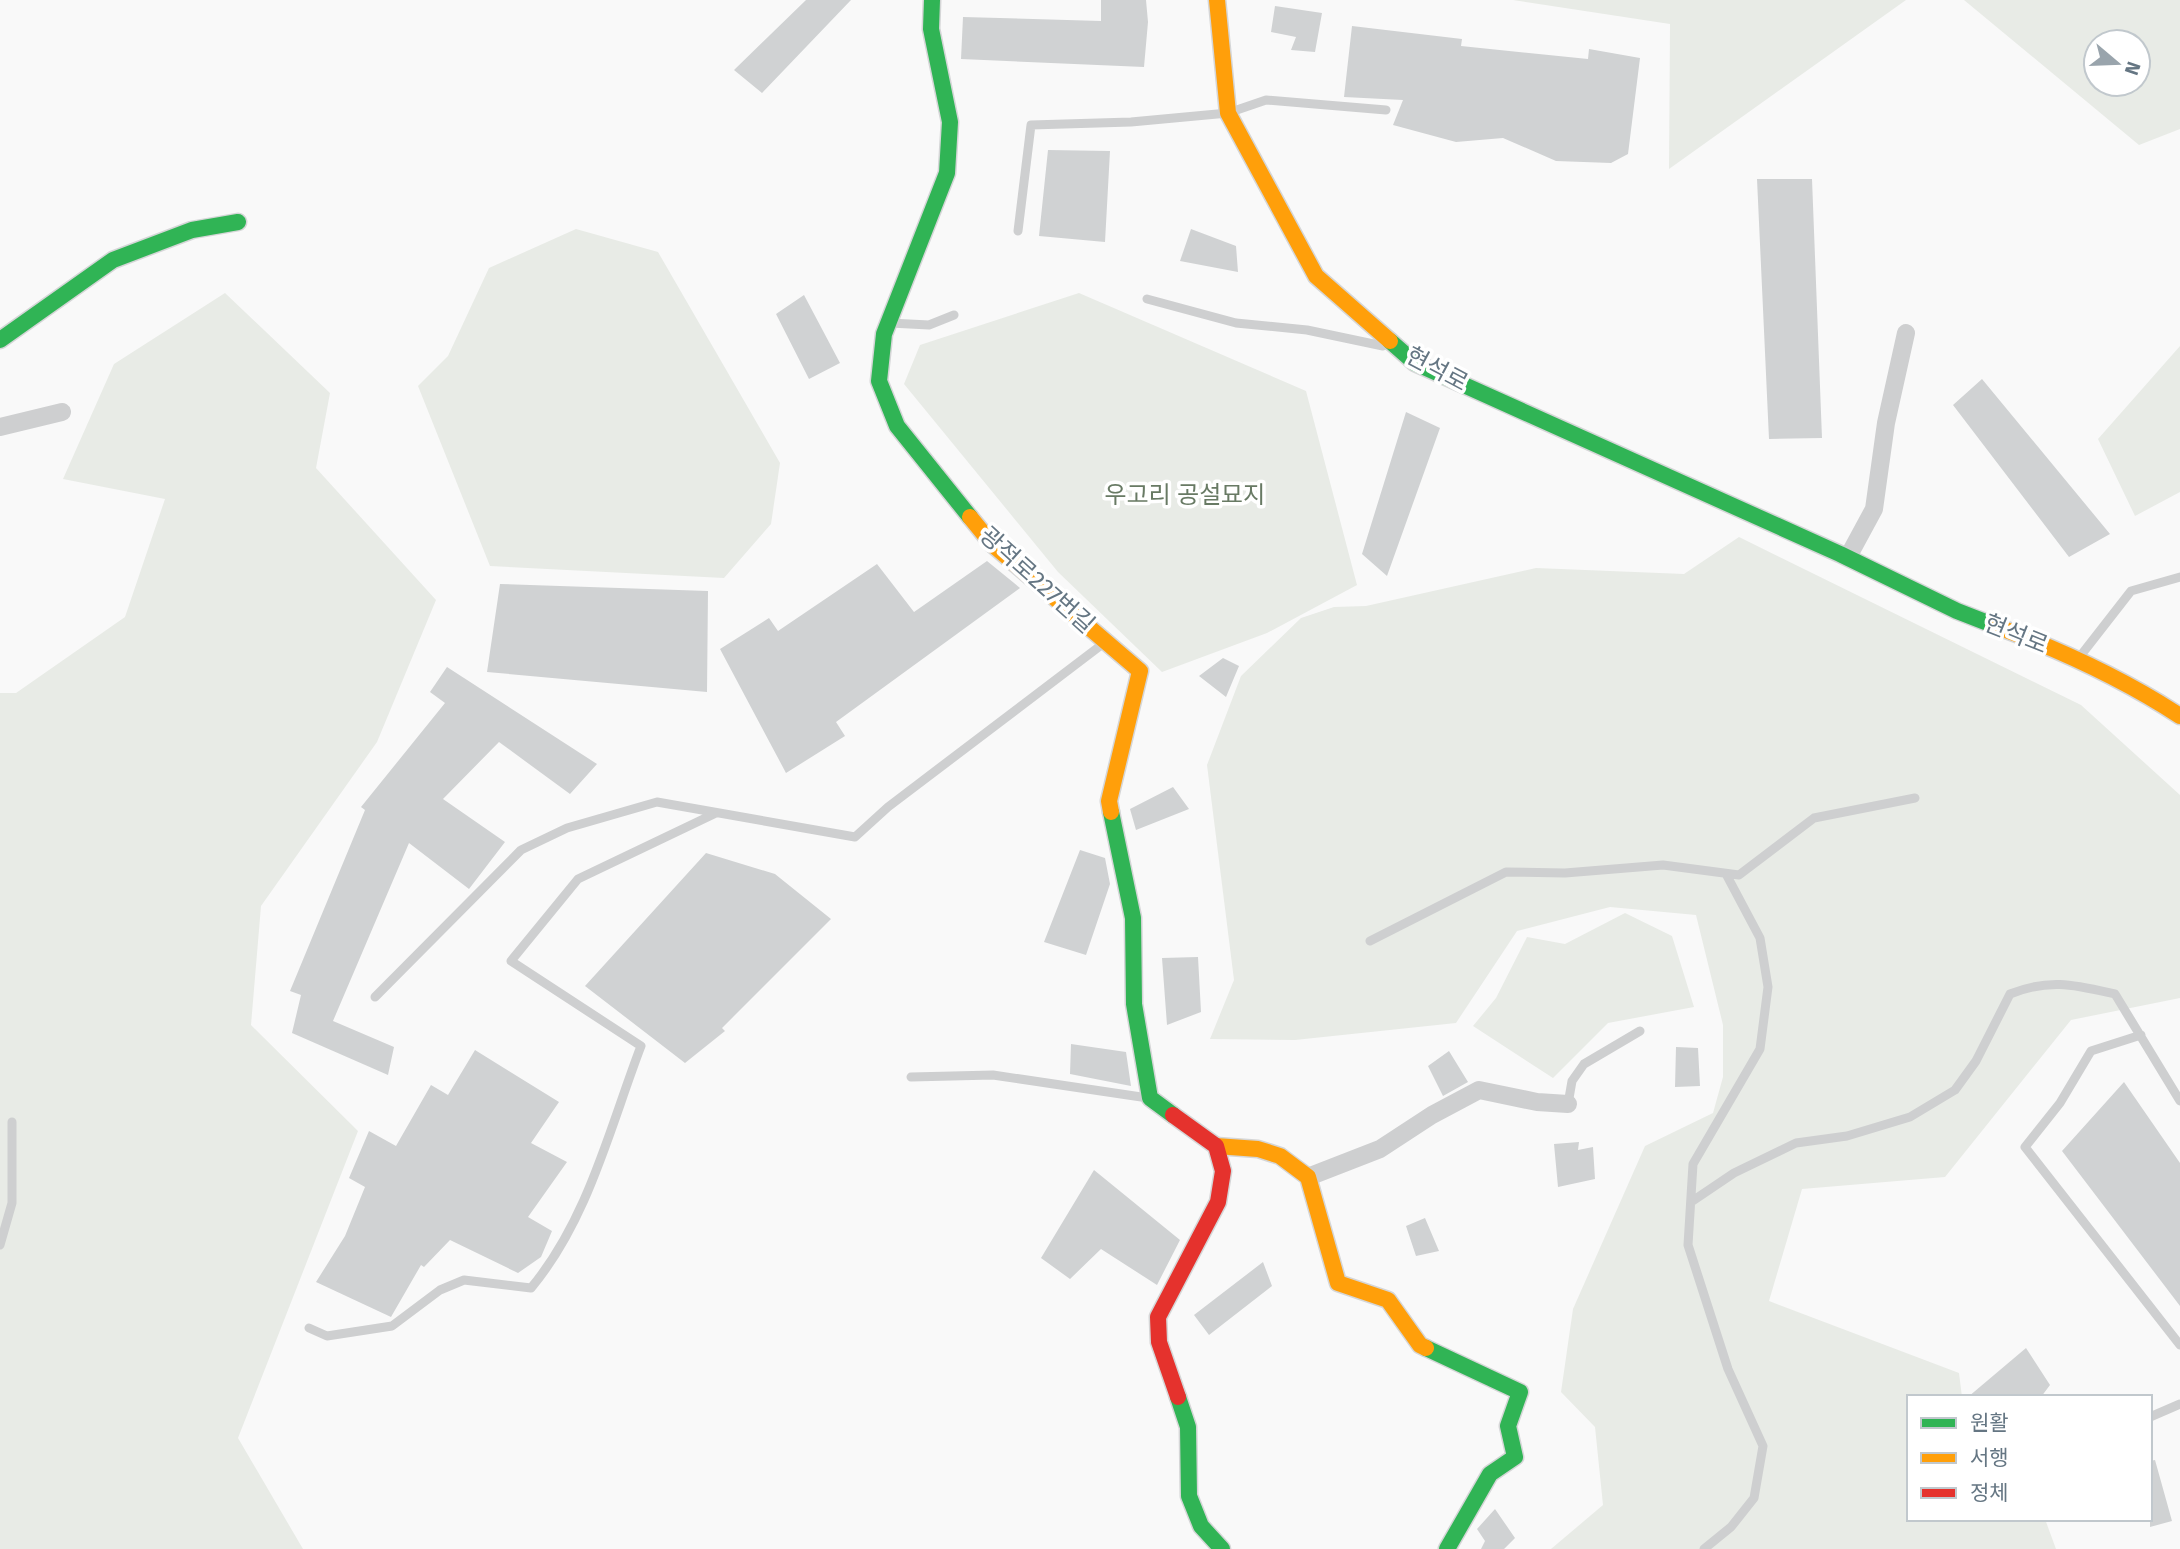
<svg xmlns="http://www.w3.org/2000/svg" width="2180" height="1549" viewBox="0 0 2180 1549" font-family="'Fira Sans','Noto Sans KR',sans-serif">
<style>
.green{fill:#e8ebe6;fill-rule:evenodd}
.building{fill:#d0d2d3}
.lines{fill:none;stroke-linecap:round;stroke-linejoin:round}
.fast-casing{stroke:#d5d6d7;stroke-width:19}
.slow-casing{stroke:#d5d6d7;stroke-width:19}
.jam-casing{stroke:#d5d6d7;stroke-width:19}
.lane{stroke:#cecfd0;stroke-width:9}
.street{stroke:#cecfd0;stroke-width:18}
.fast{stroke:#30b455;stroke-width:16}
.slow{stroke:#ff9f0a;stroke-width:16}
.jam{stroke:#e5322d;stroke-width:16}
.labels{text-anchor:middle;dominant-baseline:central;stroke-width:7;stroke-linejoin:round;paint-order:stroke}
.street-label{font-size:24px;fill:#657683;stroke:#fff}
.park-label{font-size:24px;fill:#687a64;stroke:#fff}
</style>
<rect width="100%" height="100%" fill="#f9f9f9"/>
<path class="green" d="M1513 0H1906L1669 169 1670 24Z
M1964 0H2180V129L2139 145ZM2096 42H2138V84H2096Z
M576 229 658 252 780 463 771 524 724 578 490 566 418 386 448 356 489 268Z
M225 293 330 393 316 468 436 600 377 742 261 906 251 1025 358 1131 238 1438 303 1549H0V693H16L125 617 165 499 63 479 114 364Z
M1079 293 1306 391 1357 585 1267 633 1162 672 1058 572 904 384 920 345Z
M2180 346V492L2135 516 2098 439Z
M1739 537 2081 705 2180 795V998L2071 1020 1945 1177 1802 1189 1769 1301 1959 1373 1962 1397H1909V1519H2045L2056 1549H1551L1603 1505 1595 1427 1561 1392 1573 1309 1645 1146 1713 1113 1723 1077V1025L1696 915 1610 907 1517 931 1456 1023 1295 1040 1210 1039 1234 980 1207 765 1241 676 1301 618 1334 607 1366 606 1536 568 1684 574Z
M1625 913 1672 936 1694 1007 1608 1023 1553 1078 1473 1026 1496 998 1527 937 1565 944Z"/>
<path class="building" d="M806 0H851L762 93 734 70Z
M1101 0H1146L1148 22 1144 67 961 59 963 17 1101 21Z
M1275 6 1322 13 1315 52 1291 50 1296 37 1271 32Z
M1352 26 1462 39 1461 46 1588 59 1589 49 1640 58 1628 154 1611 163 1556 161 1503 138 1456 142 1393 125 1403 100 1344 97Z
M1048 150 1110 151 1105 242 1039 236Z
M1757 179H1812L1822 438 1769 439Z
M1191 229 1236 246 1238 272 1180 261Z
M804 295 840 363 809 379 776 314Z
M1982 379 2110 534 2069 557 1953 405Z
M1406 412 1440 428 1387 576 1362 554Z
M987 561 1020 588 836 722 845 736 786 773 720 649 769 618 778 631 877 564 914 612Z
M500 584 708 591 707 692 487 672Z
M1223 658 1239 666 1226 697 1199 676Z
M447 667 597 764 570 794 499 742 443 799 505 842 469 889 409 843 333 1021 394 1047 388 1075 292 1033 301 995 290 991 365 810 361 807 445 703 430 692Z
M1173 787 1189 809 1136 830 1130 809Z
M1080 850 1105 858 1110 884 1086 955 1044 942Z
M706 853 775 874 831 919 722 1028 725 1031 685 1063 585 986Z
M1198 957 1201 1012 1167 1025 1162 958Z
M1071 1044 1126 1052 1131 1086 1070 1074Z
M1676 1047 1698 1048 1700 1086 1675 1087Z
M475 1050 559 1102 531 1143 567 1162 528 1217 552 1231 541 1257 518 1273 450 1240 424 1267 421 1265 391 1317 316 1282 345 1236 365 1187 349 1178 369 1131 396 1146 431 1085 448 1095Z
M1449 1051 1468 1082 1443 1096 1428 1066Z
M2124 1082 2180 1163V1306L2062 1151Z
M1579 1142 1578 1150 1593 1147 1595 1179 1558 1187 1554 1144Z
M1094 1170 1180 1240 1157 1285 1101 1249 1070 1279 1041 1258Z
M1425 1218 1439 1251 1416 1256 1406 1226Z
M1263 1262 1272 1286 1209 1335 1194 1315Z
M2026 1348 2050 1385 2041 1397H1968Z
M2155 1460 2172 1521 2150 1527V1461Z
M1495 1509 1515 1538 1504 1549H1481L1485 1541 1477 1529Z"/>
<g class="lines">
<defs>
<path id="fast" d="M932 0 931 29 950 122 947 173 884 334 879 381 897 426 970 517
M0 340 113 260 192 230 238 222
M1390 341 1415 363 1840 554 1957 611 1993 625
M1111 812 1133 918 1134 1004 1150 1098 1173 1115
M1426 1348 1520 1392 1508 1426 1515 1457 1490 1474 1447 1549
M1178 1397 1188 1427 1189 1496 1201 1526 1222 1549"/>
<path id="slow" d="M1217 0 1228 113 1316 276 1390 341
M970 517 992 544 1140 671 1109 801 1111 812
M1993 625C2058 649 2122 678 2180 716
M1216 1146 1258 1149 1280 1156 1308 1177 1338 1283 1388 1300 1420 1345 1426 1348"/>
<path id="jam" d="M1173 1115 1216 1146 1223 1171 1218 1202 1158 1317 1159 1342 1178 1397"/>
</defs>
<use href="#fast" class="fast-casing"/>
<use href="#slow" class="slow-casing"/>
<use href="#jam" class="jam-casing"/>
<path class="lane" d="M1018 231 1031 125 1131 122 1228 113 1266 100 1386 110
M1147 299 1236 323 1307 330 1383 346
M890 323 929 325 954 315
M2078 659 2131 591 2180 577
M1370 941 1506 872 1565 873 1663 865 1739 875 1814 818 1915 798
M375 997 521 850 567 828 657 802 855 837 888 807 1104 643
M2141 1035 2091 1051 2060 1103 2025 1147 2180 1345
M911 1077 993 1075 1148 1098
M1568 1104 1572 1081 1584 1064 1640 1031
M1691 1202 1734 1173 1796 1143 1847 1136 1910 1117 1955 1090 1976 1061 2010 994C2050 978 2075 985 2115 994L2180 1101
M0 1245 12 1203V1122
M309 1328 327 1336 392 1326 440 1290 464 1280 531 1288C588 1220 610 1127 641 1046L511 961 578 879 716 813
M2150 1417 2180 1404
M1704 1549 1731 1527 1754 1498 1763 1446 1728 1369 1688 1245 1693 1164 1760 1049 1768 987 1760 938 1726 874"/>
<path class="street" d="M0 427 62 412
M1848 557 1874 509 1886 423 1906 333
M1308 1177 1380 1149 1432 1115 1479 1090 1537 1102 1568 1104"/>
<use href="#fast" class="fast"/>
<use href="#slow" class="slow"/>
<use href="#jam" class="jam"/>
</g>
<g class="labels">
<g class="street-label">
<text transform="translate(1437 369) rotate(28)">현석로</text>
<text transform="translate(1037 580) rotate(42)">광적로227번길</text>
<text transform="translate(2016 634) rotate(22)">현석로</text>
</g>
<g class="park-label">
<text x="1185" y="495">우고리 공설묘지</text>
</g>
</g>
<rect x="1907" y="1395" width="245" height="126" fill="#ffffff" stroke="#c1c8cd" stroke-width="2"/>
<rect x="1921" y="1418" width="35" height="10" fill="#30b455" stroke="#c1c8cd" stroke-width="2"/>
<text x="1970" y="1430" font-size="21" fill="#657683">원활</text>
<rect x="1921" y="1453" width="35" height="10" fill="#ff9f0a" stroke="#c1c8cd" stroke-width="2"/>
<text x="1970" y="1465" font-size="21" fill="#657683">서행</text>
<rect x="1921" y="1488" width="35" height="10" fill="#e5322d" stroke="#c1c8cd" stroke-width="2"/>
<text x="1970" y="1500" font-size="21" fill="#657683">정체</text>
<g transform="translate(2117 63) rotate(109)"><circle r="33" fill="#ffffff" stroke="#c1c8cd" stroke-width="2"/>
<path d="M0-5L12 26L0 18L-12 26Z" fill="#99a4ac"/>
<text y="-10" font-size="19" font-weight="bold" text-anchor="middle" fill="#657683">N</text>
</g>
</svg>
